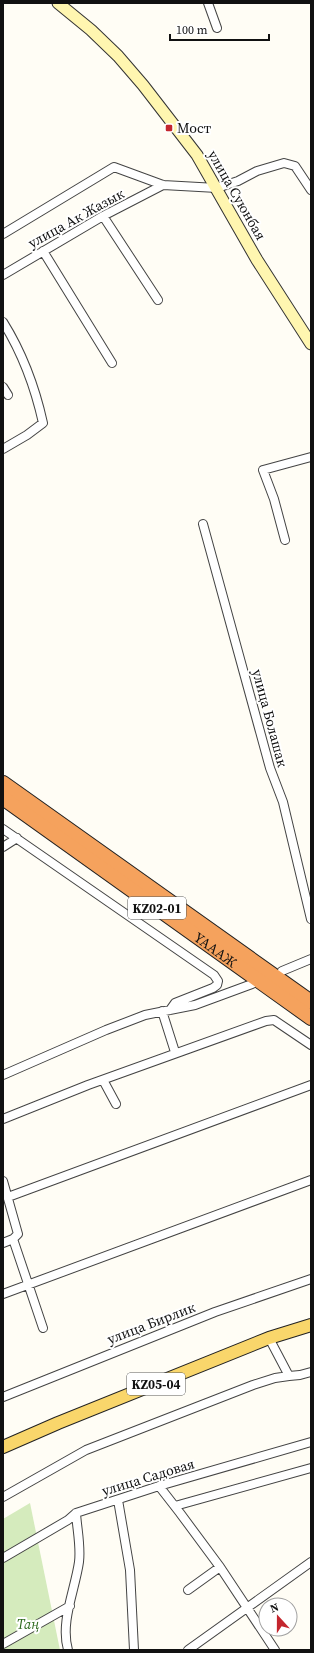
<svg xmlns="http://www.w3.org/2000/svg" width="314" height="1653" viewBox="0 0 314 1653" font-family="'Source Serif 4',serif">
<style>
.green{fill:#d5ebbd}
.lines{fill:none;stroke-linecap:round;stroke-linejoin:round}
.street-casing{stroke:#444;stroke-width:10}
.secondary-casing{stroke:#333;stroke-width:13}
.primary-casing{stroke:#222;stroke-width:14}
.highway-casing{stroke:#222;stroke-width:16}
.street{stroke:#fff;stroke-width:8}
.secondary{stroke:#fff6b0;stroke-width:11}
.primary{stroke:#f9d66b;stroke-width:12}
.highway{stroke:#f5a25d;stroke-width:14}
.poi-dot{fill:#c4262e;stroke:#fff;stroke-width:1.5}
.labels{text-anchor:middle;dominant-baseline:central;stroke-width:4;stroke-linejoin:round;paint-order:stroke}
.shield{fill:#fff;stroke:#585858;stroke-width:1}
.shield-label{font-size:13px;font-weight:bold;fill:#111}
.poi-label{font-size:14px;fill:#111;stroke:#fff;text-anchor:start}
.street-label{font-size:14px;fill:#111;stroke:#fff}
.park-label{font-size:14px;font-style:italic;fill:#2f6b1f;stroke:#fff}
</style>
<rect width="100%" height="100%" fill="#fffdf5"/>
<path class="green" d="M30 1503 60 1650H3V1519Z"/>
<g class="lines">
<defs>
<path id="street" d="M208 3 217 28
M103 216 158 300
M3 234 114 167 163 185 217 188 238 181 257 171 284 163 295 166 311 190
M43 251 112 363
M3 275 103 216 163 185
M3 322C23 354 35 387 43 423L27 435 3 449
M3 387 8 395
M203 524 270 768 283 802 311 919
M285 540 274 499 263 470 311 457
M3 829 214 975 218 981 217 985 213 988 175 1003 170 1010
M3 847 17 838
M282 971 311 959
M162 1011 175 1052
M3 1075 106 1030 145 1015 195 1005 252 984
M103 1080 116 1104
M3 1119 88 1085 266 1021 274 1020 311 1045
M3 1181 18 1234 13 1239 3 1243
M8 1197 311 1085
M13 1239 43 1328
M3 1294 311 1180
M289 1376 300 1375 311 1372
M3 1397 215 1312 311 1279
M159 1486 180 1513 220 1567 275 1650
M3 1497 86 1450 253 1385 275 1378 289 1376 269 1338
M118 1500 130 1570 134 1650
M175 1506 311 1468
M3 1558 68 1520 76 1513 159 1486 311 1442
M188 1590 220 1567
M3 1644 70 1606
M68 1650C60 1622 75 1590 79 1562 81 1546 77 1529 76 1513
M188 1650 311 1562"/>
<path id="secondary" d="M58 3 91 30 118 56 143 85 197 155 257 260 311 344"/>
<path id="primary" d="M3 1447 58 1423 269 1338 311 1325"/>
<g id="highway">
<path d="M3 783 311 1002"/>
<path id="s1" d="M3 798 311 1018"/>
</g>
</defs>
<use href="#street" class="street-casing"/>
<use href="#secondary" class="secondary-casing"/>
<use href="#primary" class="primary-casing"/>
<use href="#highway" class="highway-casing"/>
<use href="#street" class="street"/>
<use href="#secondary" class="secondary"/>
<use href="#primary" class="primary"/>
<use href="#highway" class="highway"/>
</g>
<rect class="poi-dot" x="165" y="124" width="8" height="8" rx="2"/>
<g class="labels">
<g class="shield">
<rect x="128" y="897" width="58" height="22" rx="3"/>
<rect x="127" y="1373" width="58" height="22" rx="3"/>
</g>
<g class="shield-label">
<text x="157" y="908">KZ02-01</text>
<text x="156" y="1384">KZ05-04</text>
</g>
<g class="poi-label">
<text x="177" y="128">Мост</text>
</g>
<g class="street-label">
<text transform="translate(237 195) rotate(60)">улица Суюнбая</text>
<text transform="translate(76 218) rotate(-29)">улица Ак Жазык</text>
<text transform="translate(270 718) rotate(75)">улица Болашак</text>
<text stroke="none"><textPath href="#s1" startOffset="261">ҮАААЖ</textPath></text>
<text transform="translate(151 1323) rotate(-21)">улица Бирлик</text>
<text transform="translate(148 1477) rotate(-17)">улица Садовая</text>
</g>
<g class="park-label">
<text x="28" y="1624">Таң</text>
</g>
</g>
<rect width="314" height="1653" fill="none" stroke="#111111" stroke-width="8"/>
<g transform="translate(278 1617) rotate(339)"><circle r="19" fill="#ffffff" stroke="#a0a0a0"/>
<path d="M0-3L7 15L0 10L-7 15Z" fill="#c4262e"/>
<text y="-6" font-size="11" font-weight="bold" text-anchor="middle" fill="#111111">N</text>
</g>
<path d="M170 34v6h99v-6" fill="none" stroke="#111111" stroke-width="2"/>
<text x="176" y="34" font-size="12" fill="#111111" stroke="#ffffff" stroke-width="3" paint-order="stroke">100 m</text>
</svg>
